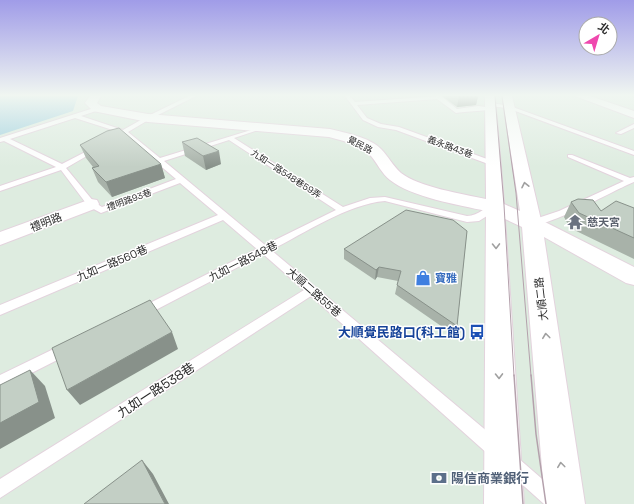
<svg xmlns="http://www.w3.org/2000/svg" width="634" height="504" viewBox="0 0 634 504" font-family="'Space Grotesk','Noto Sans TC',sans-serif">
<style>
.green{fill:#9ed0df}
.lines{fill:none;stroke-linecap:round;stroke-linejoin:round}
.lane-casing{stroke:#e3d3dd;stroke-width:2}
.street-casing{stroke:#e3d3dd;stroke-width:2}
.secondary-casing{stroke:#e3d3dd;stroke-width:2}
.lane{fill:#fff;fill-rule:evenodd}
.street{fill:#fff;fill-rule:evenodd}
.secondary{fill:#fff;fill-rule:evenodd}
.tram-far1{stroke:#b4a1ac;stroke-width:1}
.tram{stroke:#b4a1ac;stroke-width:1.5}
.wall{fill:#a8b2a9}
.shaded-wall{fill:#88918a}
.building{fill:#c3cfc5;stroke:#88918a}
.oneway{stroke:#a0a0a0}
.labels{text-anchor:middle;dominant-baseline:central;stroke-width:3;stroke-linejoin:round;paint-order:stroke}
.far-street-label{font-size:9px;fill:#2b2b2b;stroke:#fff}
.street-label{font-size:11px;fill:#2b2b2b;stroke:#fff}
.worship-label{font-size:11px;font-weight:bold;fill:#5b616d;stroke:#fff;text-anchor:start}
.shop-label{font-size:11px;font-weight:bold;fill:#366cbe;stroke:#fff;text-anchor:start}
.near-transit-label{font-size:13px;font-weight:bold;fill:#164399;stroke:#fff;text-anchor:end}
.near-street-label{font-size:13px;fill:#2b2b2b;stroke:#fff}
.near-service-label{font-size:13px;font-weight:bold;fill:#4e5e75;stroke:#fff;text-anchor:start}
</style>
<rect width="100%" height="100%" fill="#deece0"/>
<path class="green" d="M0 96H78L73 111 0 135Z"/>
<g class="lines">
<defs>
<path id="lane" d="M189 96H196L150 119 128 132 160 158 261 127V129L234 138 343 207 370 198 385 197 467 216C480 216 488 203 498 205L499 207 498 209 479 221 467 222 385 201C348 204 305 233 271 250L501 443 503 449 501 455 495 457 489 455 311 296 0 498V479L304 290 263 254 146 315 142 317 138 315 136 312 138 309 257 249 223 220 0 315V305L218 215 180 183 101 213 88 206 61 170 0 191V186L56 167 4 141 0 142V138L97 107 100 109 99 110 81 116 123 130 146 117ZM75 118 119 132 116 135 117 136 124 135 176 179 102 207 94 202 66 168 97 150V148H93L62 164 10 139ZM229 140 336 210 265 245 164 161Z
M345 96H350L355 102 441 96 457 109 478 106 494 108 495 109C493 110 462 112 456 113L437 99 357 105 367 118 381 124 399 127 498 163 491 165 396 130 378 127 363 120Z
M491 103 510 106 634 151V155L507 108 489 106V104Z
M634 124V128L621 134 616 133Z
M568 155H572L630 178 634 177V182C614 190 546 229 529 225L527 223 529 221 559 211 624 181 568 157Z
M66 343 71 345 73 349 71 353 0 389V375Z
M512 456 518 458 564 498 567 504H544L506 470 504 464 506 458Z"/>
<path id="street" d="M575 96H590L634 111V118Z
M91 199 97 200 99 204 97 208 0 245V232Z"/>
<path id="secondary" d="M90 96H101L97 103 101 106 148 114 330 129C346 133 369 137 381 149 388 156 393 166 401 173 419 187 462 194 486 199L485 96H495L504 204 520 211 502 96H512L541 220 634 267V285L626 283 544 237 585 504H545L522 227 505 219 524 504H484L486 211C459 205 411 197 390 180 382 174 377 163 371 156 362 145 343 141 329 137L148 122 93 111 85 103Z"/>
</defs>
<use href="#lane" class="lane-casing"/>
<use href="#street" class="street-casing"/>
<use href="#secondary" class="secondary-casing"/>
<use href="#lane" class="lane"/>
<use href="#street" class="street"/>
<use href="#secondary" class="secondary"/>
<path class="tram-far1" d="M495 96 504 205 514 376
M502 96 516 193 531 376"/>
<path class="tram" d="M514 375 523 504
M531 375 536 434 546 504"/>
</g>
<path class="wall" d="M442 96H478L476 105 457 107Z
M182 142 221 164 206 170 185 156Z
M80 145 161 164 165 178 112 197 98 182 92 168 93 167 86 158Z
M571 202 601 211 634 208V259L570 228 564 217Z
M467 231 457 326 454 335 395 294 398 281 377 277 375 280 344 259V249Z"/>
<path class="shaded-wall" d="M459 96H478L476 105 457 107Z
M219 151 221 164 206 170 203 156Z
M161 164 165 178 112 197 106 182Z
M379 267 377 277 375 280 376 270Z
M172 332 178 349 80 405 67 390Z
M30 370 45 386 55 418 0 449V423Z
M142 460 153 474 169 504H165Z"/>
<path class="building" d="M119 128 161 164 106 182 92 168 99 166 80 145 107 131Z
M197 138 219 151 203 156 182 142Z
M578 199 593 200 601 211 616 201 634 208V238L579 213 571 202Z
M406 210 453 220 467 231 457 326 397 285 401 271 379 267 376 270 344 249Z
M150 300 172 332 67 390 52 348Z
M30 370 39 402 0 423V385Z
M142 460 165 504H84Z"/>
<defs><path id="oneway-chevron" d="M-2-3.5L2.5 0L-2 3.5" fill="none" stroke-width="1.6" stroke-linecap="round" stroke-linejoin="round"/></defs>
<g class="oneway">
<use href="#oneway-chevron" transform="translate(525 185) rotate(-102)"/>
<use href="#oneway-chevron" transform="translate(496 246) rotate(89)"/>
<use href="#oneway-chevron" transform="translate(546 336) rotate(-97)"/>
<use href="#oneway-chevron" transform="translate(499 376) rotate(89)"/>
<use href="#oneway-chevron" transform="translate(561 465) rotate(-97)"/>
</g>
<linearGradient id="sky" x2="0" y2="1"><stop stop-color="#a09ce8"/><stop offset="0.57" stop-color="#f0f6f1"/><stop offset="1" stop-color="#f0f6f1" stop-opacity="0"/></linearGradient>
<rect width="634" height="167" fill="url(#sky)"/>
<defs>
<symbol id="temple-bare" viewBox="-9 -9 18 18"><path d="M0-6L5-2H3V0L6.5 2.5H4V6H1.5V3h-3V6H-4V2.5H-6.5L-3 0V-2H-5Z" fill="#6b7280" stroke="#fff" stroke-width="2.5" paint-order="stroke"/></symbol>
<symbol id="shop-bare" viewBox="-9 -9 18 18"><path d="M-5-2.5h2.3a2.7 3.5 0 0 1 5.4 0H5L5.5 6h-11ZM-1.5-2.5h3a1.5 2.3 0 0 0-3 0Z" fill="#3f7fe0" stroke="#fff" stroke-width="2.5" paint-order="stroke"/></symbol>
<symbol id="bus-bare" viewBox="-9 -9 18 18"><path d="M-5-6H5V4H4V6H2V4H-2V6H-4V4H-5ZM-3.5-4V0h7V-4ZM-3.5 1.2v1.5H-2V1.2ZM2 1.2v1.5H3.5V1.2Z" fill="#1a4fb4" stroke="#fff" stroke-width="2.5" paint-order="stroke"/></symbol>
<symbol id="bank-bare" viewBox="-9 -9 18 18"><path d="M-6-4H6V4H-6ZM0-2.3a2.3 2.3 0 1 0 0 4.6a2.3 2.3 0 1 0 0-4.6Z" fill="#5c6f8a" stroke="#fff" stroke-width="2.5" paint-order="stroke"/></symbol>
</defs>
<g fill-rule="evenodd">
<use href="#temple-bare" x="564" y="211" width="22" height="22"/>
<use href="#shop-bare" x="412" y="267" width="22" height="22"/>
<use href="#bus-bare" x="466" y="321" width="22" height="22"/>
<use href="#bank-bare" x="428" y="467" width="22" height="22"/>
</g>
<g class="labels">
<g class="far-street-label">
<text transform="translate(360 145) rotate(28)">覺民路</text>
<text transform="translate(450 147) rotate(20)">義永路43巷</text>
<text transform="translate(286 174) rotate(33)">九如一路548巷59弄</text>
<text transform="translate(129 200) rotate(-20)">禮明路93巷</text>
</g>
<g class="street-label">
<text transform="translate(46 222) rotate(-21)">禮明路</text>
<text transform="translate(243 261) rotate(-27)">九如一路548巷</text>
<text transform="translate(112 263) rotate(-23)">九如一路560巷</text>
<text transform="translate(314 292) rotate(41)">大順二路55巷</text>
<text transform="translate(541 299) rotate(-97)">大順二路</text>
</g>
<g class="worship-label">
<text x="587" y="222">慈天宮</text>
</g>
<g class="shop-label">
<text x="435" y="278">寶雅</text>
</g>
<g class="near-transit-label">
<text x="465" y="332">大順覺民路口(科工館)</text>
</g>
<g class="near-street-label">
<text transform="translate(156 390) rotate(-33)">九如一路538巷</text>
</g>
<g class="near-service-label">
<text x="451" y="478">陽信商業銀行</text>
</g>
</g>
<g transform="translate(598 36) rotate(38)"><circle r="19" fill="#ffffff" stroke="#aaaaaa"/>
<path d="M0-3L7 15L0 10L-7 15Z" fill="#ef48ae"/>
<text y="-6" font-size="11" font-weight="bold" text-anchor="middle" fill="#2b2b2b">北</text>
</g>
</svg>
